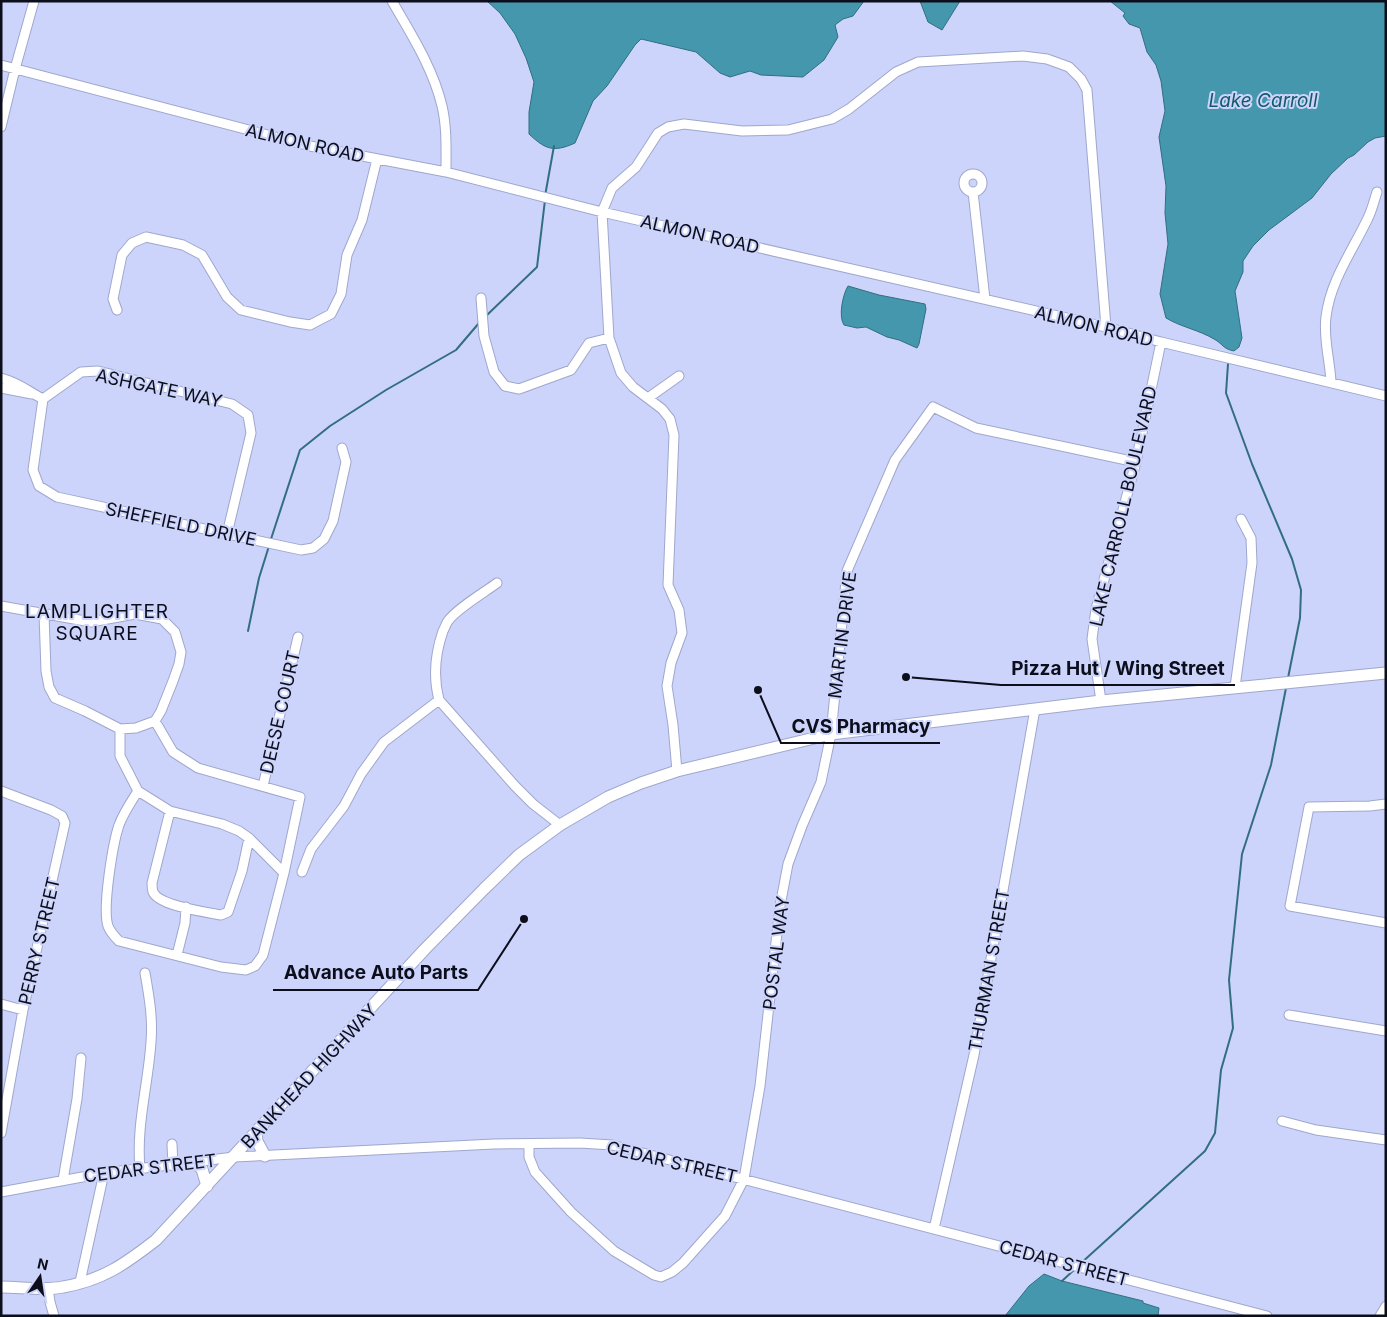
<svg xmlns="http://www.w3.org/2000/svg" width="1387" height="1317" viewBox="0 0 1387 1317" font-family="Inter,sans-serif">
<style>
.water{fill:#4497ac;stroke:#336e80}
.lines{fill:none;stroke-linecap:round;stroke-linejoin:round}
.stream{stroke:#336e80;stroke-width:2}
.minor-casing{stroke:#9fa7cc;stroke-width:11}
.major-casing{stroke:#9fa7cc;stroke-width:13}
.minor{stroke:#fff;stroke-width:9}
.major{stroke:#fff;stroke-width:11}
.labels{text-anchor:middle;dominant-baseline:central;stroke-width:4;stroke-linejoin:round;paint-order:stroke}
.street-label{font-size:18px;fill:#0c0e1b;stroke:#ccd4fb}
.water-label{font-size:19px;font-style:italic;fill:#165a6a;stroke:#ccd4fb}
.neighbourhood-label{font-size:19px;letter-spacing:1px;fill:#0c0e1b;stroke:#ccd4fb}
.leader{fill:none;stroke:#0c0e1b;stroke-width:2}
.callout-dot{fill:#0c0e1b;stroke:#ccd4fb;stroke-width:2}
.callout-label{font-size:19px;text-anchor:middle;font-weight:bold;fill:#0c0e1b;stroke:#ccd4fb;stroke-width:4;stroke-linejoin:round;paint-order:stroke}
</style>
<rect width="100%" height="100%" fill="#ccd4fb"/>
<path class="water" d="M487 1H864L853 16 843 19 835 25 838 37 824 60 803 77 761 75 750 71 730 77 720 73 696 52 641 39 635 45 607 86 593 101 575 143C553 153 545 149 529 134V112L534 82 526 58 515 34 500 13Z
M920 1H960L942 30 928 22Z
M1110 1H1386V136L1375 138 1368 142 1354 155 1348 158 1331 174 1312 198 1269 230 1253 246 1243 261V272L1235 291 1242 338 1239 347 1234 351C1223 349 1223 344 1214 339 1199 330 1181 327 1166 318L1160 294 1168 244 1165 213 1166 186 1159 137 1165 111 1161 81 1156 65 1147 52 1140 28 1129 24 1123 16 1125 13Z
M848 286 879 295 925 304 926 309 919 344 917 348 899 340 887 337 866 327 857 328 844 325C838 316 843 294 848 286Z
M1044 1274 1062 1281 1143 1301V1303L1159 1308 1158 1316H1005L1029 1286Z"/>
<g class="lines">
<path class="stream" d="M545 196 554 146
M486 316 537 267 545 200
M1228 364 1226 393 1252 464 1292 559 1301 590 1300 618 1288 678
M271 539 300 450 330 426 386 390 456 350 479 323
M248 631 259 578 269 546
M1080 1264 1205 1151 1215 1133 1221 1070 1233 1028 1229 980 1242 854 1271 765 1286 688
M1062 1281 1075 1269"/>
<defs>
<path id="minor" d="M392 1C411 34 433 68 442 106 447 127 446 150 446 172
M1 65 310 146 446 172 602 212 1106 327 1161 342 1386 396
M1 127 15 69 34 1
M964 183a9 9 0 1 1 18 0a9 9 0 1 1-18 0Z
M973 192 985 299
M481 298 484 336 494 372 505 386 519 389 571 370 589 343 609 338
M117 310 113 299 122 255 132 243 146 237 183 245 202 255 227 297 241 310 290 322 310 325 331 314 341 294 347 255 362 220 377 159
M1 378C20 383 27 391 43 399L33 470 39 486 57 497 301 550 313 548 324 539 333 521 346 462 342 448
M1331 382C1330 360 1323 338 1326 317 1330 281 1353 250 1368 218 1372 210 1374 201 1377 192
M1 388 32 394
M648 398 679 376
M43 399 81 372 98 371 232 404 248 415 251 433 227 534
M497 583C485 592 456 609 448 621 446 623 445 628 443 631 435 654 433 677 439 700L515 786 533 804 560 825
M1 606 91 622 135 614 162 619 175 632 181 652 179 664 173 681 161 711 155 721 136 728 120 729 85 711 55 698 49 687 46 671 44 614
M1235 687 1252 563 1251 538 1241 519
M1101 701 1092 639 1096 609 1136 462 1161 342
M120 729V756L138 791 170 811 222 824 239 831 249 838 284 873
M677 771 673 725 667 686 671 663 682 633 679 610 668 585 674 435 670 419 662 409 633 387 621 373 609 338 602 212 612 188 636 167 658 133 668 127 684 124 742 131 788 130 832 119 849 109 896 72 918 62 1023 56 1047 59 1069 67 1081 79 1087 90 1106 327
M263 786 298 637
M1 791 51 810 62 816 65 823 23 1010 1 1133
M138 791C131 802 124 812 119 825 113 843 102 908 108 926 110 932 114 936 119 941L221 967 246 970 255 966 263 955 284 873 300 797 198 768 173 752 155 721
M1386 804 1370 806 1309 807 1290 906 1386 923
M170 811 152 883C152 886 152 889 153 892 159 906 206 912 221 915L228 912 242 871 249 838
M302 872 311 849 344 806 361 774 384 742 439 700
M177 955 185 923 186 907
M1 1004 23 1010
M1289 1015 1386 1031
M1282 1121 1316 1130 1386 1140
M172 1144 173 1166
M529 1144V1157L535 1172 571 1212 614 1251 654 1275 661 1277 672 1272 683 1263 725 1216 744 1179 760 1086 780 906 788 864 802 826 821 782 831 734 847 571 895 460 933 407 976 428 1136 462
M140 1169C136 1125 148 1086 151 1042 153 1018 149 996 145 973
M63 1180 77 1099 81 1058
M1 1192 104 1173 234 1157 494 1144 580 1143 612 1145 1267 1316
M934 1229 974 1055 1035 709
M80 1282 104 1173
M48 1288 50 1302 54 1316
M1380 1316 1386 1306"/>
<path id="major" d="M256 1133 257 1141 265 1156
M195 1163 202 1169 207 1186
M1 1287C21 1287 44 1291 63 1287 103 1280 125 1264 156 1240L425 949 484 889 519 855 560 825 608 797 641 783 677 771 831 734 1101 701 1386 673"/>
</defs>
<use href="#minor" class="minor-casing"/>
<use href="#major" class="major-casing"/>
<use href="#minor" class="minor"/>
<use href="#major" class="major"/>
</g>
<g class="labels">
<g class="street-label">
<text transform="translate(305 143) rotate(13)">ALMON ROAD</text>
<text transform="translate(700 234) rotate(13)">ALMON ROAD</text>
<text transform="translate(1094 326) rotate(14)">ALMON ROAD</text>
<text transform="translate(159 388) rotate(12)">ASHGATE WAY</text>
<text transform="translate(1123 506) rotate(-77)">LAKE CARROLL BOULEVARD</text>
<text transform="translate(181 524) rotate(12)">SHEFFIELD DRIVE</text>
<text transform="translate(842 635) rotate(-83)">MARTIN DRIVE</text>
<text transform="translate(280 712) rotate(-77)">DEESE COURT</text>
<text transform="translate(39 941) rotate(-77)">PERRY STREET</text>
<text transform="translate(776 953) rotate(-83)">POSTAL WAY</text>
<text transform="translate(989 970) rotate(-80)">THURMAN STREET</text>
<text transform="translate(309 1076) rotate(-47)">BANKHEAD HIGHWAY</text>
<text transform="translate(672 1162) rotate(13)">CEDAR STREET</text>
<text transform="translate(150 1168) rotate(-7)">CEDAR STREET</text>
<text transform="translate(1064 1263) rotate(15)">CEDAR STREET</text>
</g>
<g class="water-label">
<text x="1263" y="100">Lake Carroll</text>
</g>
<g class="neighbourhood-label">
<text x="97" y="611">LAMPLIGHTER<tspan x="97" dy="22">SQUARE</tspan></text>
</g>
</g>
<path class="leader" d="M906 677L1001 685H1235M758 690L781 743H940M524 919L478 990H273"/>
<g class="callout-dot">
<circle cx="906" cy="677" r="5"/>
<circle cx="758" cy="690" r="5"/>
<circle cx="524" cy="919" r="5"/>
</g>
<g class="callout-label">
<text x="1118" y="675">Pizza Hut / Wing Street</text>
<text x="861" y="733">CVS Pharmacy</text>
<text x="376" y="979">Advance Auto Parts</text>
</g>
<rect width="1387" height="1317" fill="none" stroke="#0c0e1b" stroke-width="5"/>
<g transform="translate(40 1277) rotate(13)" stroke="#ccd4fb" stroke-width="4" paint-order="stroke">
<path d="M0-4L9 19L0 12L-9 19Z" fill="#0c0e1b"/>
<text y="-8" font-size="14" font-weight="bold" text-anchor="middle" fill="#0c0e1b">N</text>
</g>
</svg>
